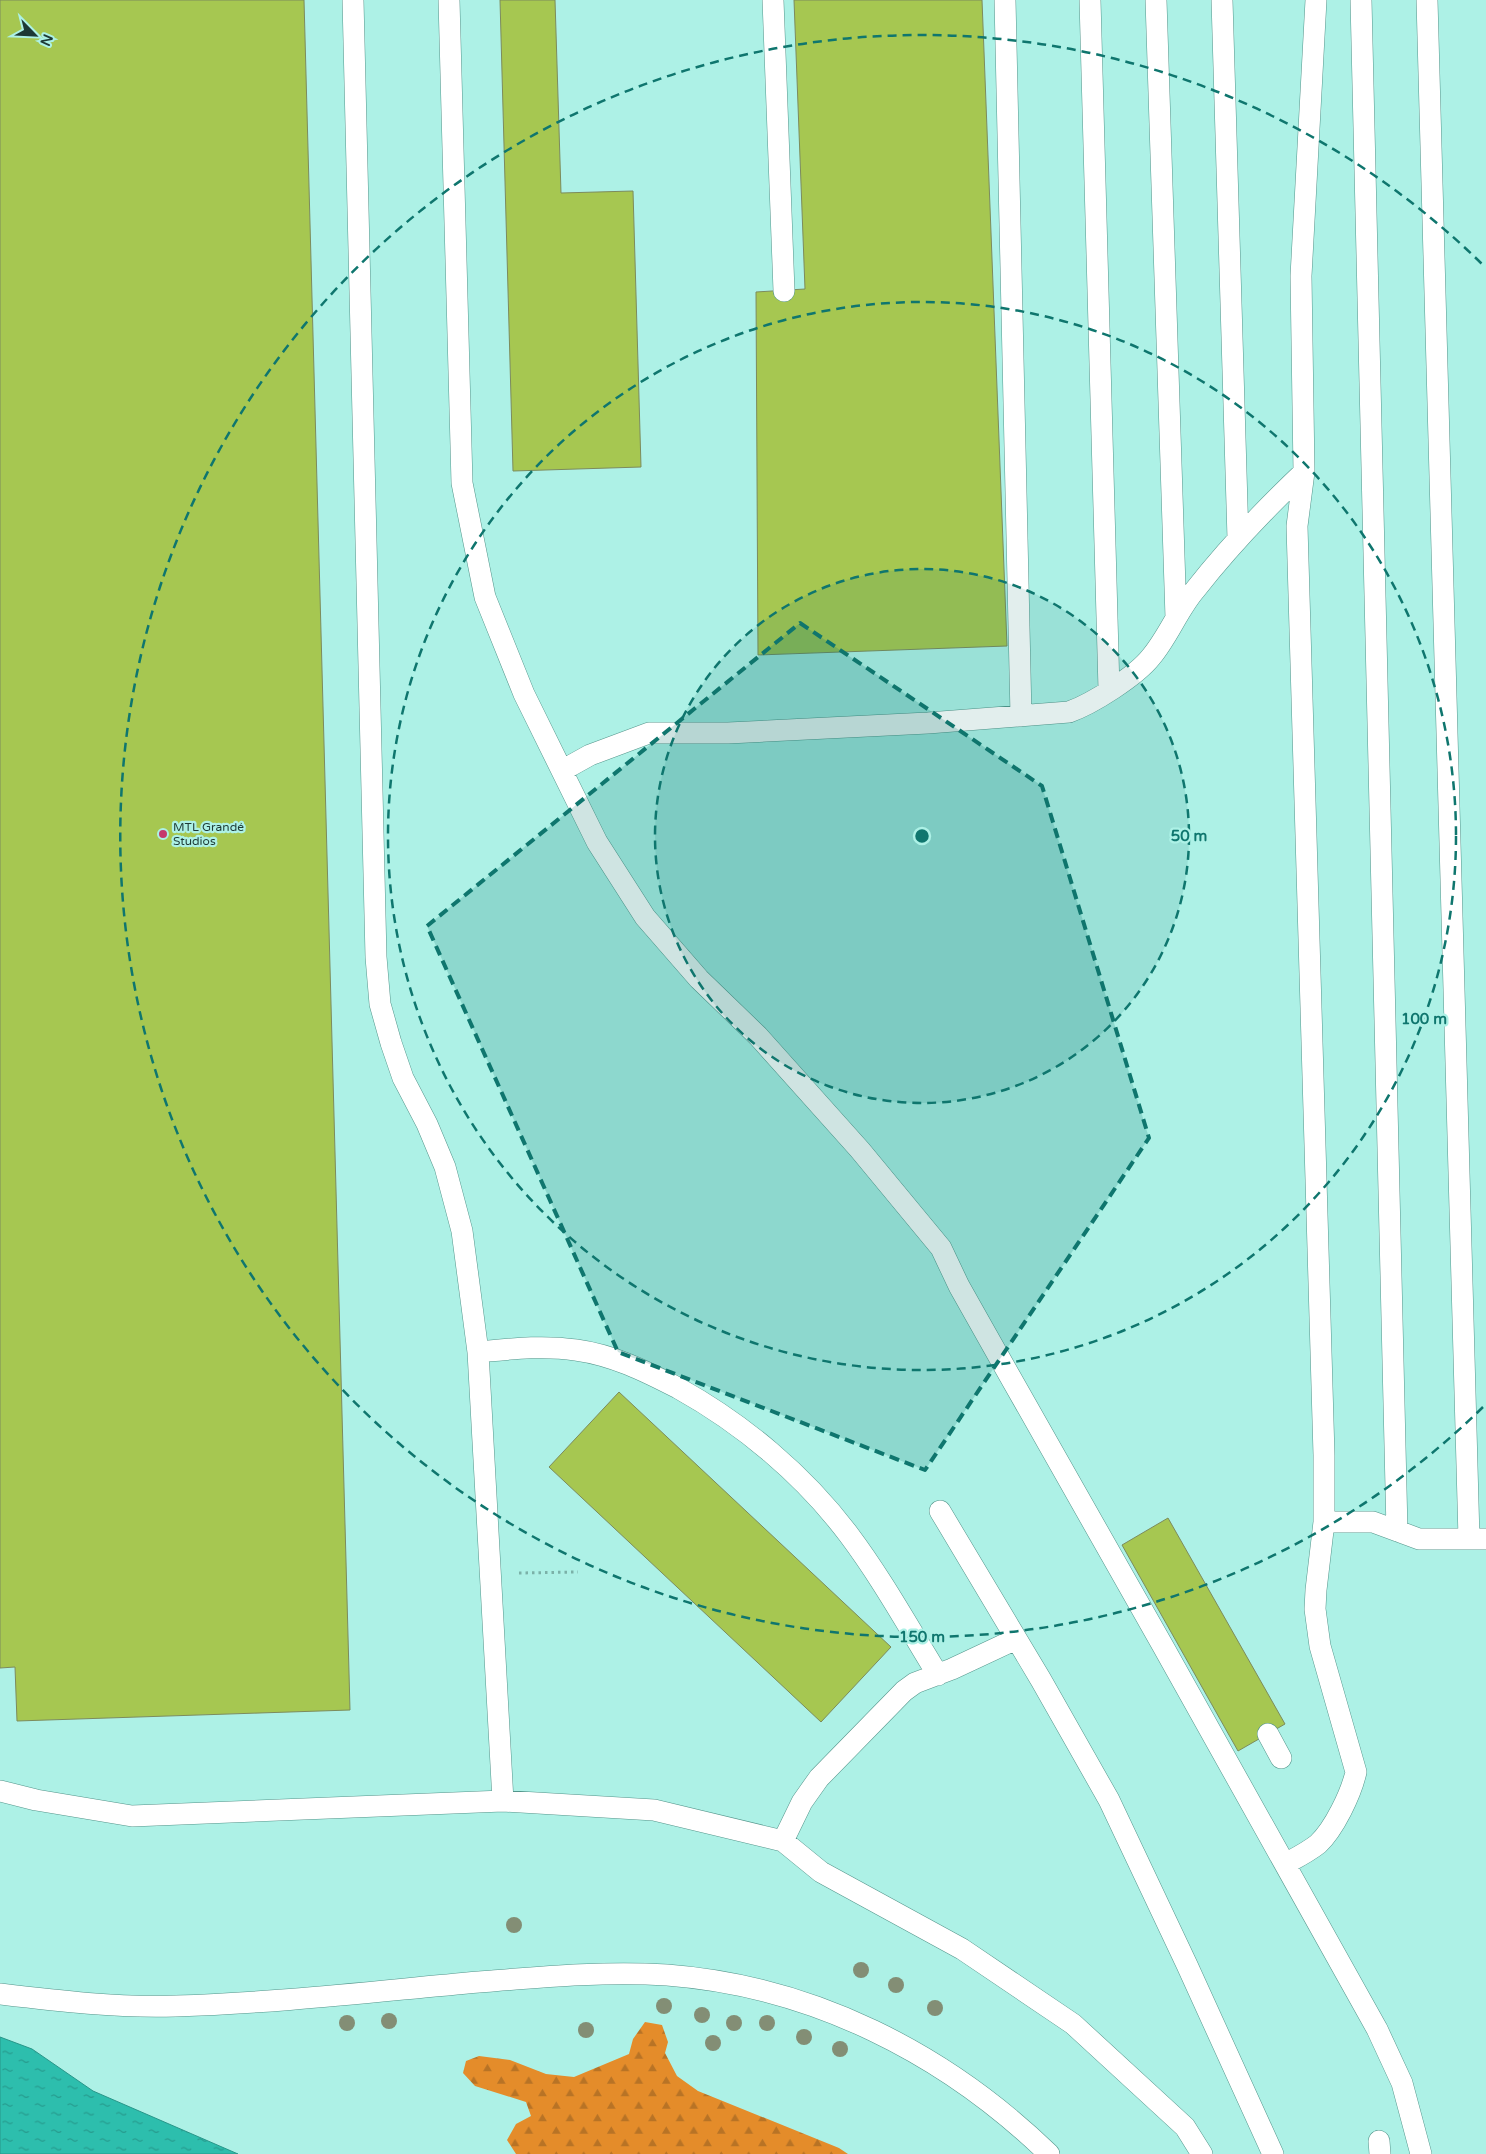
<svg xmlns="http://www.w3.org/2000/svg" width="1486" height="2154" viewBox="0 0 1486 2154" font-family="'Varela Round',sans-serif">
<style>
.forest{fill:url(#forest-firs)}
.water{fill:url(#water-ripples);stroke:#289689}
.building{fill:#a6c751;stroke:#7c8b5d}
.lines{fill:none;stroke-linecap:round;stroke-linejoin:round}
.lane-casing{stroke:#54958b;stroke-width:22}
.path{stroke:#7bb1a8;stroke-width:3;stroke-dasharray:2.5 4;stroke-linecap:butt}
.lane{stroke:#fff;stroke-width:21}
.tree{fill:#838e75}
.marked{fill:#0f766e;fill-opacity:0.2;stroke:#0f766e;stroke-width:4;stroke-dasharray:10 6;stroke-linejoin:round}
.ring{fill:none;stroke:#0f766e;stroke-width:2.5;stroke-dasharray:9 6}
.poi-dot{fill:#c5396c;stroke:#adf1e6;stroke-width:2}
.labels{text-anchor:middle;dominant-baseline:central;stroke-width:4.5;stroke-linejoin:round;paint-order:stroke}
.poi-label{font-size:12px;fill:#1d3935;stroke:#adf1e6;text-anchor:start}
.centre{fill:#0f766e;stroke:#adf1e6;stroke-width:2.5}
.ring-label{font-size:15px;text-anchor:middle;font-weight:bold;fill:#0f766e;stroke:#adf1e6;stroke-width:4.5;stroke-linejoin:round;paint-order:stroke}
</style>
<defs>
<pattern id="forest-firs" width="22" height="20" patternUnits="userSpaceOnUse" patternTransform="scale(1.25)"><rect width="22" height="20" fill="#e48c2a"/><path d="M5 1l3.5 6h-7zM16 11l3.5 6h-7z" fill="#b87325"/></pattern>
<pattern id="water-ripples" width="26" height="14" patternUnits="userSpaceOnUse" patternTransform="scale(1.25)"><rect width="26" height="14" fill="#2dbead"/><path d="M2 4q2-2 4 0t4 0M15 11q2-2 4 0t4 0" fill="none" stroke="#269b8e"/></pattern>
</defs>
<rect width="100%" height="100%" fill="#adf1e6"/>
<path class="forest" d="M645 2022 662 2025 668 2042 665 2053 677 2076 698 2091 839 2148 848 2154H516L507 2140 516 2124 531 2116 526 2102 475 2086 463 2073 466 2061 479 2056 510 2060 546 2074 574 2077 629 2054 633 2039Z"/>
<path class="water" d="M0 2037 32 2049 93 2091 238 2154H0Z"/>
<path class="building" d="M0 0H304L350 1710 17 1721 15 1667 0 1668Z
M500 0H555L561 193 633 191 641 467 513 471Z
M794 0H982L1007 646 758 655 756 292 805 289Z
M619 1392 891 1647 821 1722 549 1467Z
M1168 1518 1285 1724 1238 1751 1122 1545Z"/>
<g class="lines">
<defs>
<path id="lane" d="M353 0 376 957 380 1004 391 1043 403 1078 427 1124 445 1167 462 1231 478 1352 503 1801
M449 0 462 483 485 597 524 694 597 842 645 917 699 979 758 1036 860 1150 941 1248 959 1286 1012 1380 1164 1648 1377 2029 1402 2083 1421 2154
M773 0 784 291
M1005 0 1021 716
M1090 0 1109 690
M1156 0 1176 618
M1222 0 1238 539
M1361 0 1397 1531
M1427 0 1469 1539
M563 770 590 755 649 733H728L928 723 1069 712C1092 704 1136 676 1151 657 1168 637 1178 610 1195 590 1228 548 1265 509 1304 472
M478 1352C510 1349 543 1345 576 1350 613 1355 645 1371 678 1388 743 1424 804 1475 849 1535 882 1579 909 1628 938 1675
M940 1511 1041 1680 1109 1800 1187 1965 1273 2154
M1324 1522H1373L1419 1539H1486
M1268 1734 1281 1758
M0 1791 36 1800 132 1816 503 1801 654 1810 783 1841 821 1872 962 1949 1073 2024 1185 2127 1202 2154
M783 1841 802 1802 819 1778 904 1691 915 1683 952 1669 1016 1639
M1285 1864C1296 1858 1308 1852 1318 1844 1334 1829 1351 1794 1356 1772L1320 1646 1315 1609 1316 1590 1324 1522V1455L1297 526 1304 472 1301 276 1316 0
M0 1994C58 2001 118 2008 176 2006 277 2003 378 1991 479 1982 541 1977 604 1971 667 1975 812 1986 945 2053 1049 2154
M1379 2141 1380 2154"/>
</defs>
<use href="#lane" class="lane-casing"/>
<path class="path" d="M519 1573 578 1572"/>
<use href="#lane" class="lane"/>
</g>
<g class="tree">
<circle cx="514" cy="1925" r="8"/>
<circle cx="861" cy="1970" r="8"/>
<circle cx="896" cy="1985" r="8"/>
<circle cx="664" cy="2006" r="8"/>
<circle cx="935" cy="2008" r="8"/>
<circle cx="702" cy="2015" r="8"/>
<circle cx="389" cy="2021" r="8"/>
<circle cx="347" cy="2023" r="8"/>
<circle cx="734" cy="2023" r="8"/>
<circle cx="767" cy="2023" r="8"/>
<circle cx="586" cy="2030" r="8"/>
<circle cx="804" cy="2037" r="8"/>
<circle cx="713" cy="2043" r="8"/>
<circle cx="840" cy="2049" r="8"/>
</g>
<path class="marked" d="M800 623 1042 786 1149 1138 925 1470 618 1352 427 926Z"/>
<circle cx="922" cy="836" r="267" fill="#0f766e" fill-opacity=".12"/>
<g class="ring">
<circle cx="922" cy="836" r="267"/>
<circle cx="922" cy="836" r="534"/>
<path d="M1483 1407A801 801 0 1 1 1483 265"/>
</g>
<circle class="poi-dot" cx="163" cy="834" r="5"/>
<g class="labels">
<g class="poi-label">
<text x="173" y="827">MTL Grandé<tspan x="173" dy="14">Studios</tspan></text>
</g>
</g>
<circle cx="922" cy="836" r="8" class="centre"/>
<g class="ring-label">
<text x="1189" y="841">50 m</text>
<text x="1424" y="1024">100 m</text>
<text x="922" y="1642">150 m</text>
</g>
<g transform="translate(35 35) rotate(114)" stroke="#adf1e6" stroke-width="4" paint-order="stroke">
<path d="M0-4L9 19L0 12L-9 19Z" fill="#1d3935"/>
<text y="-8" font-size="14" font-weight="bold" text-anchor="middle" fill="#1d3935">N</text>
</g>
</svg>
